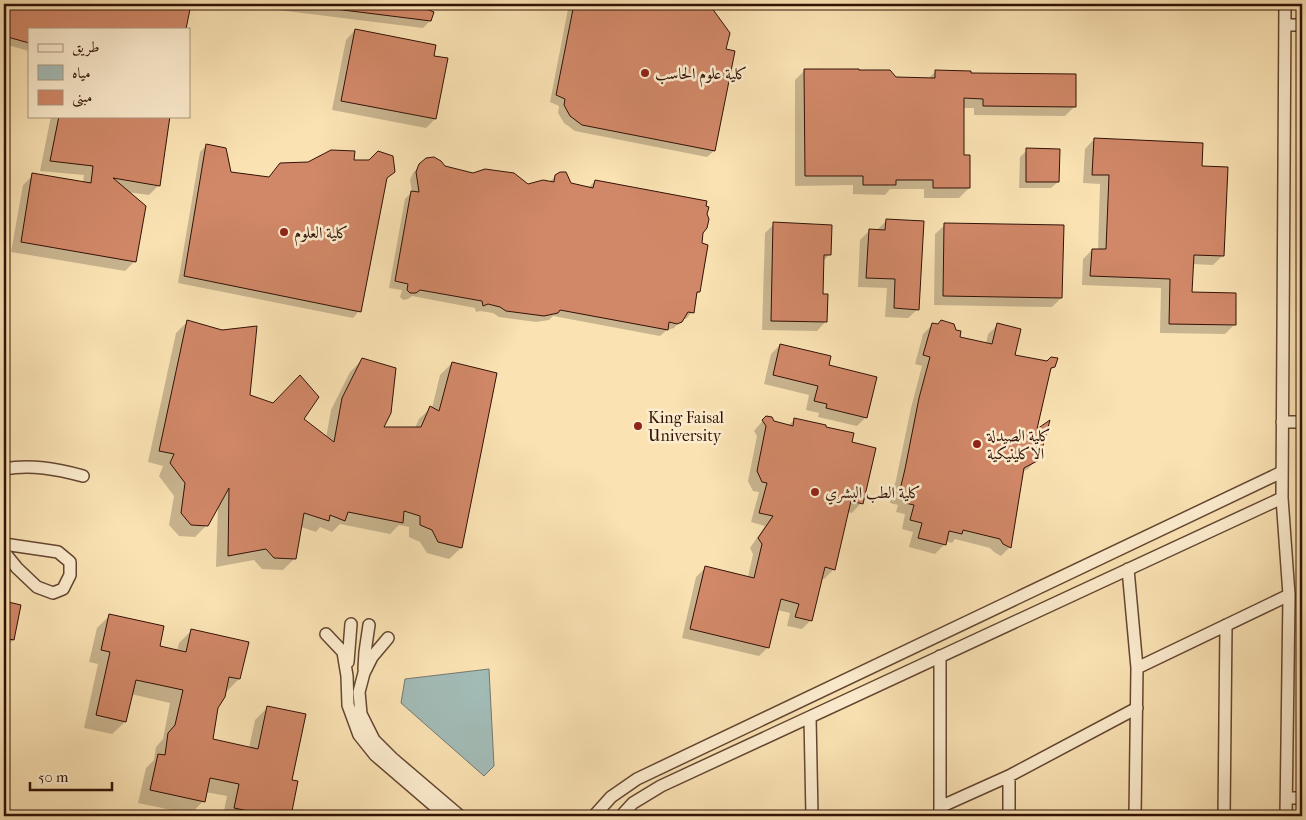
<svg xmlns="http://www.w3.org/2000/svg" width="1306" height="820" viewBox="0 0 1306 820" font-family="'IM FELL French Canon',Amiri,serif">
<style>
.water{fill:#a2bcb7;stroke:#757870}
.shadow{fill:#0003}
.building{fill:#d18868;stroke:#321206}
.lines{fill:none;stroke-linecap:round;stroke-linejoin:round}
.minor-casing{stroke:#644631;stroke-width:14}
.minor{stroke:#fcecce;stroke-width:11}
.poi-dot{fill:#8f2418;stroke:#fcecce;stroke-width:2}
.labels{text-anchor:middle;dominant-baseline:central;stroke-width:5;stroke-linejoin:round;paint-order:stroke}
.poi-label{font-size:16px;fill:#321206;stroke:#fcecce;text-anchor:start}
</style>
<rect width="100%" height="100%" fill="#fae2b3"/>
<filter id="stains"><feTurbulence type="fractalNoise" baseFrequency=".004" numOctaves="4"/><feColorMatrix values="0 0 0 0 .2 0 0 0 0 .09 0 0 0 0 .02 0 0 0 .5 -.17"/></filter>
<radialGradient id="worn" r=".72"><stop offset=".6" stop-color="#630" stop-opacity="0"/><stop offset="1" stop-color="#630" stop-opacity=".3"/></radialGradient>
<path class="water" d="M489 669 494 766 484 776 401 703 405 679Z"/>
<path class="shadow" d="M4 4H190L29 29V51L4 44Z
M229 4H424L423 9 430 21 423 28Z
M569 4H707L728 33 725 49 714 151 707 157 575 131 564 123 558 113 559 106 550 102Z
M355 30 432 57 435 119 426 128 332 110 346 40Z
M805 70 895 79H928L935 72 969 74 1075 106 1065 116 974 115V108H963L962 156 969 188 959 198H924V189H890L885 195 853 194V185L795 186V80Z
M51 116H169L159 185 149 195 127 192 135 261 125 271 11 252 23 185 33 175 83 183 84 175 40 171Z
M1094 139 1201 167 1223 255 1213 265 1192 264 1191 293 1234 325 1225 334 1160 333 1161 288 1082 285 1083 259 1092 250H1098L1100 184 1083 183 1085 149Z
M207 145 230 174 268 178 352 161 369 162 386 179 359 311 353 318 178 283 200 152Z
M1027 150 1058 182 1051 188H1019L1020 157Z
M426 159 445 167 528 185 549 182 556 176 571 184 588 188 595 181 702 232 699 292 695 295 692 312 686 319H682L674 328 667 330 660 336 553 316 549 320 536 322 499 317 493 313 480 311 476 312 475 308 412 296 408 299 403 300 400 297 402 290 389 288 405 199 412 192 410 180 413 173Z
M886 221 918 309 908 318 885 317 887 288 858 287 860 240 870 230H877Z
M774 224 830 254 822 262V296L826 321 817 331 762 330 765 233Z
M945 225 1061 298 1052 307 934 305 935 234Z
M188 321 248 395 302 420 326 438 331 410 350 372 362 360 383 428H415L419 419 431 408H432L440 375 452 363 496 374 461 548 449 559 427 553 420 542 409 537V527L399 525 390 534 340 524 332 532 320 527 316 532 301 527 295 558 283 570 262 569 254 560 216 567 218 506 207 525 195 537 179 536 169 525 174 496 159 476 163 466 148 462 176 333Z
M933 324 958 338 986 344 988 334 998 325 1013 356 1054 366 1049 372 1035 432 1037 459 1028 469 1022 472 1010 547 1001 556 994 552 990 548 955 539 952 543 945 541V544L935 554 909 547 913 532 902 529 905 514 896 512 898 505 890 503 896 480 911 408 922 366 915 364 923 334Z
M780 345 827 366 866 417 857 426 818 417 819 413 806 410 809 395 764 384 771 354Z
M766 417 773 422 788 426 795 419 850 443 861 503 852 513 848 512 834 569 824 579 821 578 811 620 802 629 787 626 790 613 777 610 768 647 759 656 682 638 696 577 706 567 748 577 753 554 750 548 765 526 751 522 759 492 753 491 748 481 757 436 754 431Z
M4 603 20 606 13 640 4 651Z
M110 615 158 647 177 651 179 643 192 630 247 643 239 679 226 692 225 691 216 707 211 740 249 748 255 720 268 707 290 781 297 782 290 816H223L227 796 205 792 203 801 191 814 138 803 146 768 154 760 156 747 163 739 170 703 131 694 125 722 112 734 84 728 98 664 89 662 97 628Z"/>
<path class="building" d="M4 4H191L186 29H29V43L4 36Z
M335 4H425L424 8 434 12 431 21 335 9Z
M574 4H709L730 33 726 49 735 51 715 151 582 125 570 116 564 105 565 99 556 95Z
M355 29 436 45 434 56 448 58 436 119 341 101Z
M804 69H859V70H890L896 77 935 78V70L971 71V73L1076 74V107L983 106V99L964 98V155H970V188H933V180H896V185H863V176H805Z
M59 116H170L160 186 113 178 146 206 136 262 21 242 32 173 91 183 93 166 50 161Z
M1094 138 1203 143 1202 166 1228 167 1224 256 1194 255 1192 292 1236 293V325L1169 324 1170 279 1090 276 1092 249H1106L1109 175H1092Z
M206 144 226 148 231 172 269 177 280 163 308 162 331 150 355 151 354 160H369L378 151 393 156 395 172 387 178 361 312 184 276Z
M1026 148 1060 149 1059 182H1026Z
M434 157 441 161 445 166 473 173 485 169 514 173 528 184 543 180 554 182 555 175 560 172H566L571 183 593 188 595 180 707 201 706 206 709 207 707 214 709 219 707 228 703 233 702 243 708 245 700 292H697L694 313 688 312 682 322 677 324 669 322 668 330 560 310 558 313 544 316 506 311 500 307 488 304 483 306 482 301 420 290 416 293H410L407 290 408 284 395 281 411 191 419 192 416 172 419 164 426 158Z
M886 219 924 221 919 310 894 308 895 279 866 278 869 229 885 230Z
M773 222 832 225 831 255H824L823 294H828L827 322 771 321Z
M944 223 1064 225 1062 298 943 296Z
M187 320 222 330 257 326 250 395 273 403 300 375 319 397 304 419 334 442 342 398 362 358 396 368 391 413 384 427H421L430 406 439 411 452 362 497 373 462 548 438 542 432 530 420 525V516L404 511 403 523 348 512 345 521 330 515 329 521 304 513 296 559 274 558 266 549 228 556 229 488 208 526 191 525 181 513 185 483 170 463 174 454 159 451Z
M941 320 954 324 956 330 961 331 960 337 992 344 997 323 1021 329 1015 355 1047 361 1051 357 1058 358 1055 367 1051 368 1037 429 1050 420 1039 460 1024 468 1011 548 1003 544 1000 539 963 530 962 534 949 531 946 545 918 538 922 523 910 520 914 505 905 503 907 496 899 494 905 469 919 398 930 357 923 355 932 323 938 324Z
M780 344 831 356 829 365 877 377 867 418 826 408 827 404 814 401 818 386 773 375Z
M766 416 772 417 774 421 793 426 794 418 826 425V427L854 433 852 442 876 448 863 504 851 501 835 570 825 567 812 621 795 617 799 604 781 599 769 648 690 629 705 566 754 578 762 544 758 538 773 516 759 513 767 483 762 482 757 471 766 426 762 420Z
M4 601 21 605 14 640 4 638Z
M109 614 164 626 160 646 186 652 191 629 249 642 240 679 229 677 225 697 218 708 213 739 258 749 267 706 306 714 292 780 298 781 291 816H272L234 808 239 784 210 778 205 802 150 790 158 754 165 755 168 733 175 725 183 690 136 680 126 722 96 715 110 652 101 650Z"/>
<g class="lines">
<defs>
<path id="minor" d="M1285 4 1282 498 1289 595 1286 816
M1285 25H1302
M1282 422H1302
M4 469C31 464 57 469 83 476
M4 544 58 552 70 562V575L63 589 53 593 37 587 17 568 4 552
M1128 569 1137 668 1135 816
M326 634 343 652 347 676 348 705 359 735 375 755 446 816
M388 638 372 657 364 673 359 692 361 714 374 740 392 758 460 816
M940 656V816
M348 662 351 624
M1137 668 1289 595
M364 669 365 652 369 625
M810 717 812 816
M1009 776V816
M1287 798H1302
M940 807 1009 776 1137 708
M594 816 611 797 637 779 1282 472
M621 816 633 803 661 786 1282 498
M1224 816 1226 625"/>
</defs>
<use href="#minor" class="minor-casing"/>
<use href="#minor" class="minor"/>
</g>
<g class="poi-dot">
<circle cx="645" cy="73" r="5"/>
<circle cx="284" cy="232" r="5"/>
<circle cx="638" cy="426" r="5"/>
<circle cx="977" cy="444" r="5"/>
<circle cx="815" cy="492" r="5"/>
</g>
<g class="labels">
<g class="poi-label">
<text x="655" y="73">كلية علوم الحاسب</text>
<text x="294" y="232">كلية العلوم</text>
<text x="648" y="417">King Faisal<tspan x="648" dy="18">University</tspan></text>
<text x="987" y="435">كلية الصيدلة<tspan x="987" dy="18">الاكلينيكية</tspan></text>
<text x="825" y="492">كلية الطب البشري</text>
</g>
</g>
<rect width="1306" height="820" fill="none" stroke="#fae2b3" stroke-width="20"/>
<rect x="5" y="5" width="1296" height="810" fill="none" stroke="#321206" stroke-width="2.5"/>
<rect x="10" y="10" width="1286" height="800" fill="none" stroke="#321206"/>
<rect x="28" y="28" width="162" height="90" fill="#fcecce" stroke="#ab957e"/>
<rect x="38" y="44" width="25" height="8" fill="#fcecce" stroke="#ab957e"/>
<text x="72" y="52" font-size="15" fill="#321206">طريق</text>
<rect x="38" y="65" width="25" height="15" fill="#a2bcb7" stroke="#ab957e"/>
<text x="72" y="78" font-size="15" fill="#321206">مياه</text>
<rect x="38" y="90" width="25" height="15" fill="#d18868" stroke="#ab957e"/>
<text x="72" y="102" font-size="15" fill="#321206">مبنى</text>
<path d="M30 782v8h82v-8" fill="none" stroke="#321206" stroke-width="2.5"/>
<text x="38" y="782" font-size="15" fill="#321206" stroke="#fcecce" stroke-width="4" paint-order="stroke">50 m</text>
<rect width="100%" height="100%" filter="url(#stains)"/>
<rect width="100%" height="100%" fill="url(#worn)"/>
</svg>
